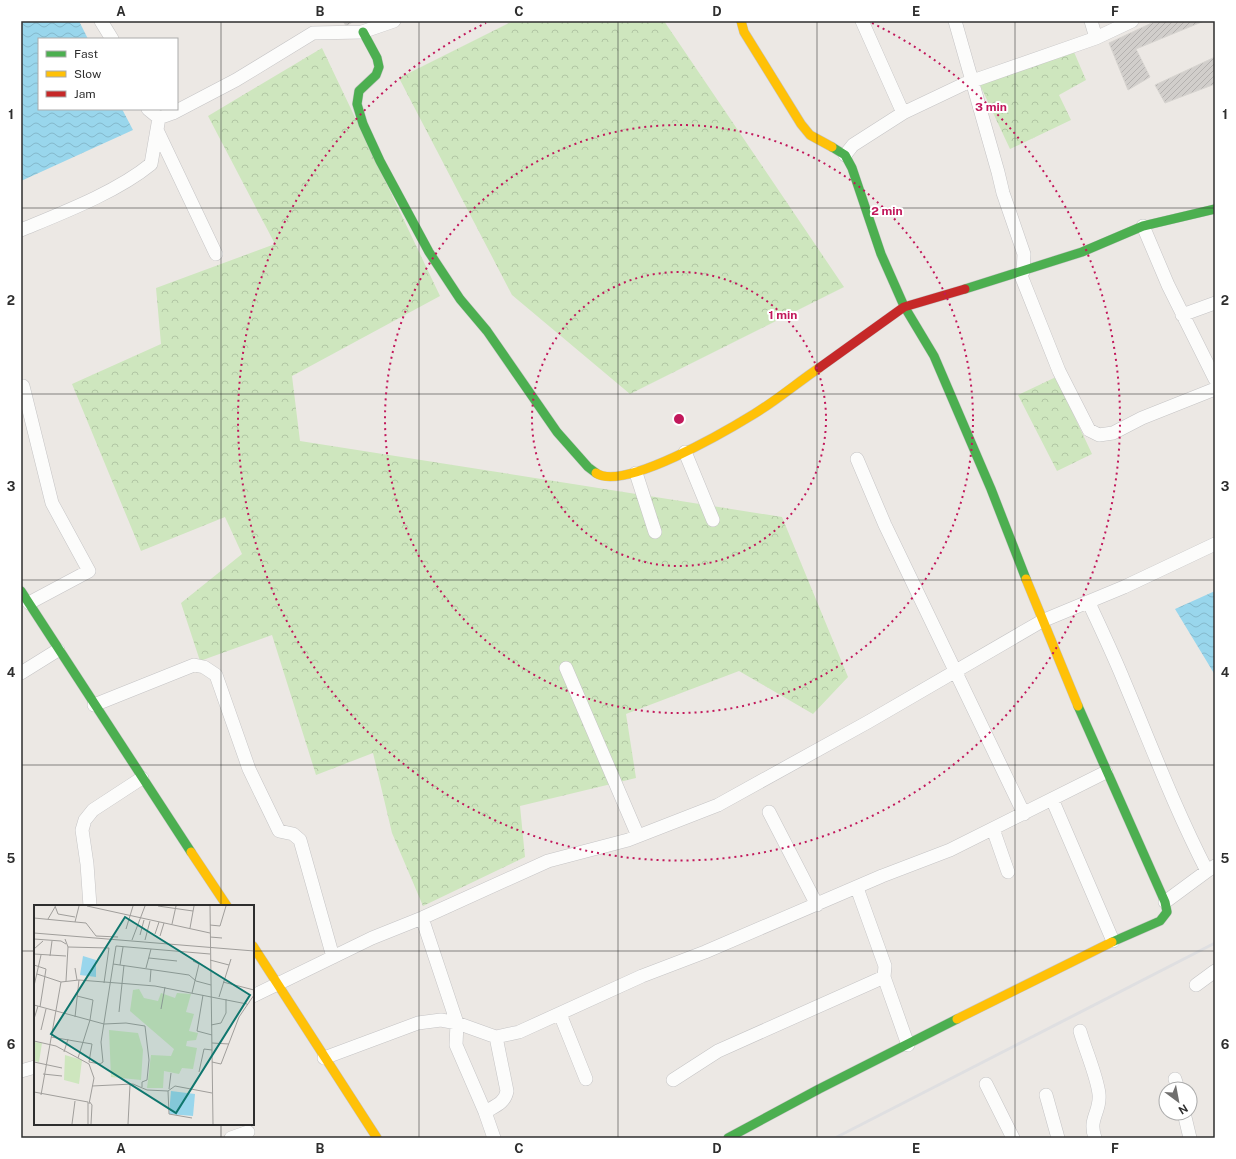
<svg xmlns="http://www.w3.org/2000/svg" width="1236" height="1159" viewBox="0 0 1236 1159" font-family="'Public Sans',sans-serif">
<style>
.park{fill:url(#park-crowns)}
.water{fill:url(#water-waves)}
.building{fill:url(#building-hatch);stroke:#d7d4d0}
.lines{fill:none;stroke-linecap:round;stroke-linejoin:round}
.street-casing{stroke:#c5c4c5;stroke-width:14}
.fast-casing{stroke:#c5c4c5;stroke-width:10}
.slow-casing{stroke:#c5c4c5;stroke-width:10}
.jam-casing{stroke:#c5c4c5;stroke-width:10}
.street{stroke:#fcfcfb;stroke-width:13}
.fast{stroke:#4caf50;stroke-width:9}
.slow{stroke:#ffc107;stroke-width:9}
.jam{stroke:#c62828;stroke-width:9}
.rail{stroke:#dfdfe1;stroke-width:3}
.grid{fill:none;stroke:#2e2e2e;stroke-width:1;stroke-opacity:0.55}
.ring{fill:none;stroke:#c2185b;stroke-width:2;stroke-dasharray:2 4}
.inset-road{fill:none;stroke:#a09e9b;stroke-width:1}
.view{fill:#0f766e;fill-opacity:0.15;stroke:#0f766e;stroke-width:2}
.inset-edge{fill:none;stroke:#2e2e2e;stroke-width:2}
.centre{fill:#c2185b;stroke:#fff;stroke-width:2}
.ring-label{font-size:12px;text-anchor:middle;font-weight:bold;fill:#c2185b;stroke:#fff;stroke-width:4;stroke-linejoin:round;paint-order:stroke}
.neatline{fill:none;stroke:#2e2e2e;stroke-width:1.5}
.grid-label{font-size:13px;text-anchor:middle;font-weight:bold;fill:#2e2e2e}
</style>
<defs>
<pattern id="park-crowns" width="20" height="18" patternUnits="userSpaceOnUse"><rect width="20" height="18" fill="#cee6be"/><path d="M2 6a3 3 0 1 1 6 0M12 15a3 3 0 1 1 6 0" fill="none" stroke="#b1c6a4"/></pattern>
<pattern id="water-waves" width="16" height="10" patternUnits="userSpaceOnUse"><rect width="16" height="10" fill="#99d6ec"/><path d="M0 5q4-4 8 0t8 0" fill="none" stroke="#84b8cb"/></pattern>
<pattern id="building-hatch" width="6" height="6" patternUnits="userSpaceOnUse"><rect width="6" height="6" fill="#d1cecb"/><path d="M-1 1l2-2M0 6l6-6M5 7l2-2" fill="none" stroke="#b4b1af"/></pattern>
</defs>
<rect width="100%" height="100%" fill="#ece8e4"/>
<path class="park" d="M513 21H664L844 287 630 394 512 295 399 78Z
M322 48 440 296 292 376 300 441 782 517 848 677 813 714 739 671 626 714 636 778 520 806 525 857 423 906 392 833 373 753 316 775 272 635 200 661 181 603 242 554 225 517 141 551 72 384 161 344 156 288 275 244 208 116Z
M1074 52 1086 80 1059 95 1071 120 1010 149 980 85Z
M1056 377 1092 454 1057 471 1018 395Z"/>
<path class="water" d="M21 21H79L88 39H39V109H122L133 130 21 181Z
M1215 591V675L1175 609Z"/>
<path class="building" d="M343 21H354L346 26Z
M1156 21H1204L1136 49 1150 77 1128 90 1109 43Z
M1215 57V84L1165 103 1155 85Z"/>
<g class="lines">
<defs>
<path id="street" d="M101 21 112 39
M862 21 903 113 964 84 1096 38 1132 21
M955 21 998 172 1003 193 1024 254 1023 272
M1091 21 1096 38
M148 109 159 118 173 113 236 80 313 33 362 32 394 21
M157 130 216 254
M845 155 853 145 903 113
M1143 226 1168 285 1215 379
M21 230C62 213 117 192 151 164L159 118
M1020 273 1059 371 1089 430 1099 435 1113 433 1142 418 1215 389
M1182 315 1215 303
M23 386 52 503 89 571 29 603
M685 452 713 520
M857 459 885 525 1024 814
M636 473 655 532
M1089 603C1101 629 1113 654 1124 681 1151 745 1175 809 1207 871L1215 866
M566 668 638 836
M21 673 58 650
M94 705 194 665 204 667 216 675 249 769 279 831 293 834 300 840 333 957
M1052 799 1113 941
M769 812 817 905
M993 829 1008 872
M857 888 885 966 884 977 908 1045
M1165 902 1207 871
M90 906 87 864 82 830 85 820 93 810 142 778
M422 918 457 1023 456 1045 485 1112 494 1138
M1196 985 1215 971
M253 996 372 938 422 918 548 861 628 840 718 805 868 722 1042 621 1124 587 1215 544
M560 1014 586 1079
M1080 1031C1085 1049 1097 1076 1099 1094 1101 1112 1088 1118 1095 1138
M324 1058 418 1023 441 1020 457 1023 496 1037 519 1032 642 976 705 952 882 876 950 850 1106 772
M21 1071 35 1067
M1175 1079 1178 1089
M673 1080 718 1051 884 977
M986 1084 1013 1138
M1046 1095 1058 1138
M485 1112C495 1106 505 1103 507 1091L496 1037
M1184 1113 1190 1138
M231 1138 248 1132"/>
<path id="fast" d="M363 32 377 58 379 67 376 75 359 91 357 104 363 124 380 161 429 252 460 299 487 331 557 432 588 467 596 473
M832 147 845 155 852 168 881 254 904 306 934 356 991 489 1026 579
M965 289 1082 252 1143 226 1215 209
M21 591 191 852
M1078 706 1165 902 1167 912 1160 921 1112 942
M728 1138 819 1089 957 1019"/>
<path id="slow" d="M741 21 744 32 801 124 810 135 832 147
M596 473C623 492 728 430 754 414 777 400 797 383 819 368
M1026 579 1078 706
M191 852 227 906
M253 946 377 1138
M957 1019 1112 942"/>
<path id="jam" d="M819 368 904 307 965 289"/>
</defs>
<use href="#street" class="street-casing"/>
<use href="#fast" class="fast-casing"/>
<use href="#slow" class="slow-casing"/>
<use href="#jam" class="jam-casing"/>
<use href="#street" class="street"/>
<use href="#fast" class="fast"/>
<use href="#slow" class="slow"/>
<use href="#jam" class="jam"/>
<path class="rail" d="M835 1138 1215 943"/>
</g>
<path class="grid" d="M221 21V906M419 21V1138M618 21V1138M817 21V1138M1015 21V1138M21 208H1215M21 394H1215M21 580H1215M21 765H1215M21 951H35M253 951H1215M221 1124V1138"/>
<g class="ring">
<circle cx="679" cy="419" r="147"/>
<circle cx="679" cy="419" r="294"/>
<path d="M872 23A441 441 0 1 1 486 23"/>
</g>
<g transform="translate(34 905)">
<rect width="220" height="220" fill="#ece8e4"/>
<path d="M105 84 110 93 124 96 127 88 141 93 143 88 157 89 152 107 160 109 155 126 164 128 162 135 153 136 152 141 163 143 159 164 148 163 145 169 130 166 129 183H113L117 150 137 151 140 144 96 106 99 85ZM75 125 104 128 109 145 107 175 77 172ZM0 137 8 138 5 157 0 156ZM31 150 48 155 45 179 30 175Z" fill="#cee6be"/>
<path d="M49 51 62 55V72L46 70ZM137 186 161 189 159 211 135 209Z" fill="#99d6ec"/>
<path class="inset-road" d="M21 1 24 9 41 12M53 1 176 28M124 1 159 6M176 1 179 219M0 13 52 18 62 31 84 32M14 14 21 2M41 17 45 1M138 19 142 1M176 20 186 21 192 1M156 23 160 1M92 24 99 1M0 28 220 46M121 29 125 17M106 30 110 15M126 31 130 18M176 32 188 33M0 34 27 36 32 39M31 34 34 42 32 76M98 35 111 1M111 35 116 16M34 42 75 43 70 78M0 44 9 36M0 49 32 51M16 51 18 36M115 53 143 56M176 55 195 60M79 59 155 70 162 76 177 80M0 60 12 64 6 102M86 60 89 42M41 63 43 75M112 63 117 44M3 69 27 77 45 75 121 81 213 99M116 77 117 64M189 77 220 85M0 81 7 50M158 88 165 59 159 56M169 90 163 126 178 130M43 91 59 95 56 115M185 92 197 54M0 100 70 119 92 118 111 121 115 155 113 175 108 177V182M127 104 131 82M85 107 90 60M41 112 45 75M0 114 4 101M177 120 187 118 192 108V94M7 125 12 104M17 132 58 139 55 157M0 136 22 141 55 159 60 173 55 199M178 138 195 139M30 147 34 134M44 153 56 115M0 157 28 163M55 157 66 159 69 157 67 137 82 41 176 49M178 157 187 159 205 112 220 90M165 167 170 144 178 145M9 169 28 171M58 181 99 179 113 185 134 186 135 209 158 213M135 184 137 168M134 186 141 181 178 188M0 187 54 197V219M7 190 27 77M55 196 58 200 57 219M38 219 41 196M94 219 96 180"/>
<path class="view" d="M91 12 216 90 142 208 17 129Z"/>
<rect width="220" height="220" class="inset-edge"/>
</g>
<circle cx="679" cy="419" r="6" class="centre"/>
<g class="ring-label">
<text x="991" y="111">3 min</text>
<text x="887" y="215">2 min</text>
<text x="783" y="319">1 min</text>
</g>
<rect width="1236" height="1159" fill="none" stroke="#ffffff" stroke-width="44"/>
<rect x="38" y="38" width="140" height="72" fill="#ffffff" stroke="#ababab"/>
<rect x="46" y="51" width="20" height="6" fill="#4caf50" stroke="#ababab"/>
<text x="74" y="58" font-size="12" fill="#2e2e2e">Fast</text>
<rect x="46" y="71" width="20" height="6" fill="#ffc107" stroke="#ababab"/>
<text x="74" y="78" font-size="12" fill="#2e2e2e">Slow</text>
<rect x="46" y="91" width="20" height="6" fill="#c62828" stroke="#ababab"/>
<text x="74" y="98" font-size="12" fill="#2e2e2e">Jam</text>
<g transform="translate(1178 1101) rotate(148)"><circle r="19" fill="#ffffff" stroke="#ababab"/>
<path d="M0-3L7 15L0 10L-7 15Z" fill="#706f6e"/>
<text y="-6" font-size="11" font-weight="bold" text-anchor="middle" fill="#2e2e2e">N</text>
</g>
<rect x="22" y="22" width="1192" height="1115" class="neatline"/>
<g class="grid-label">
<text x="121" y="16">A</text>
<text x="320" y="16">B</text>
<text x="519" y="16">C</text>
<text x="717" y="16">D</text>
<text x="916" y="16">E</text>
<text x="1115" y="16">F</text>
<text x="11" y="119">1</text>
<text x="1225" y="119">1</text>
<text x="11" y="305">2</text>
<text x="1225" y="305">2</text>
<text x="11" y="491">3</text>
<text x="1225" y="491">3</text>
<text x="11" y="677">4</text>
<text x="1225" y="677">4</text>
<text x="11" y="863">5</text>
<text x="1225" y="863">5</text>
<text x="11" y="1049">6</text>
<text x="1225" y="1049">6</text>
<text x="121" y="1153">A</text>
<text x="320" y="1153">B</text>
<text x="519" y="1153">C</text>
<text x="717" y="1153">D</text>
<text x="916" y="1153">E</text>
<text x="1115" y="1153">F</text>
</g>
</svg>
